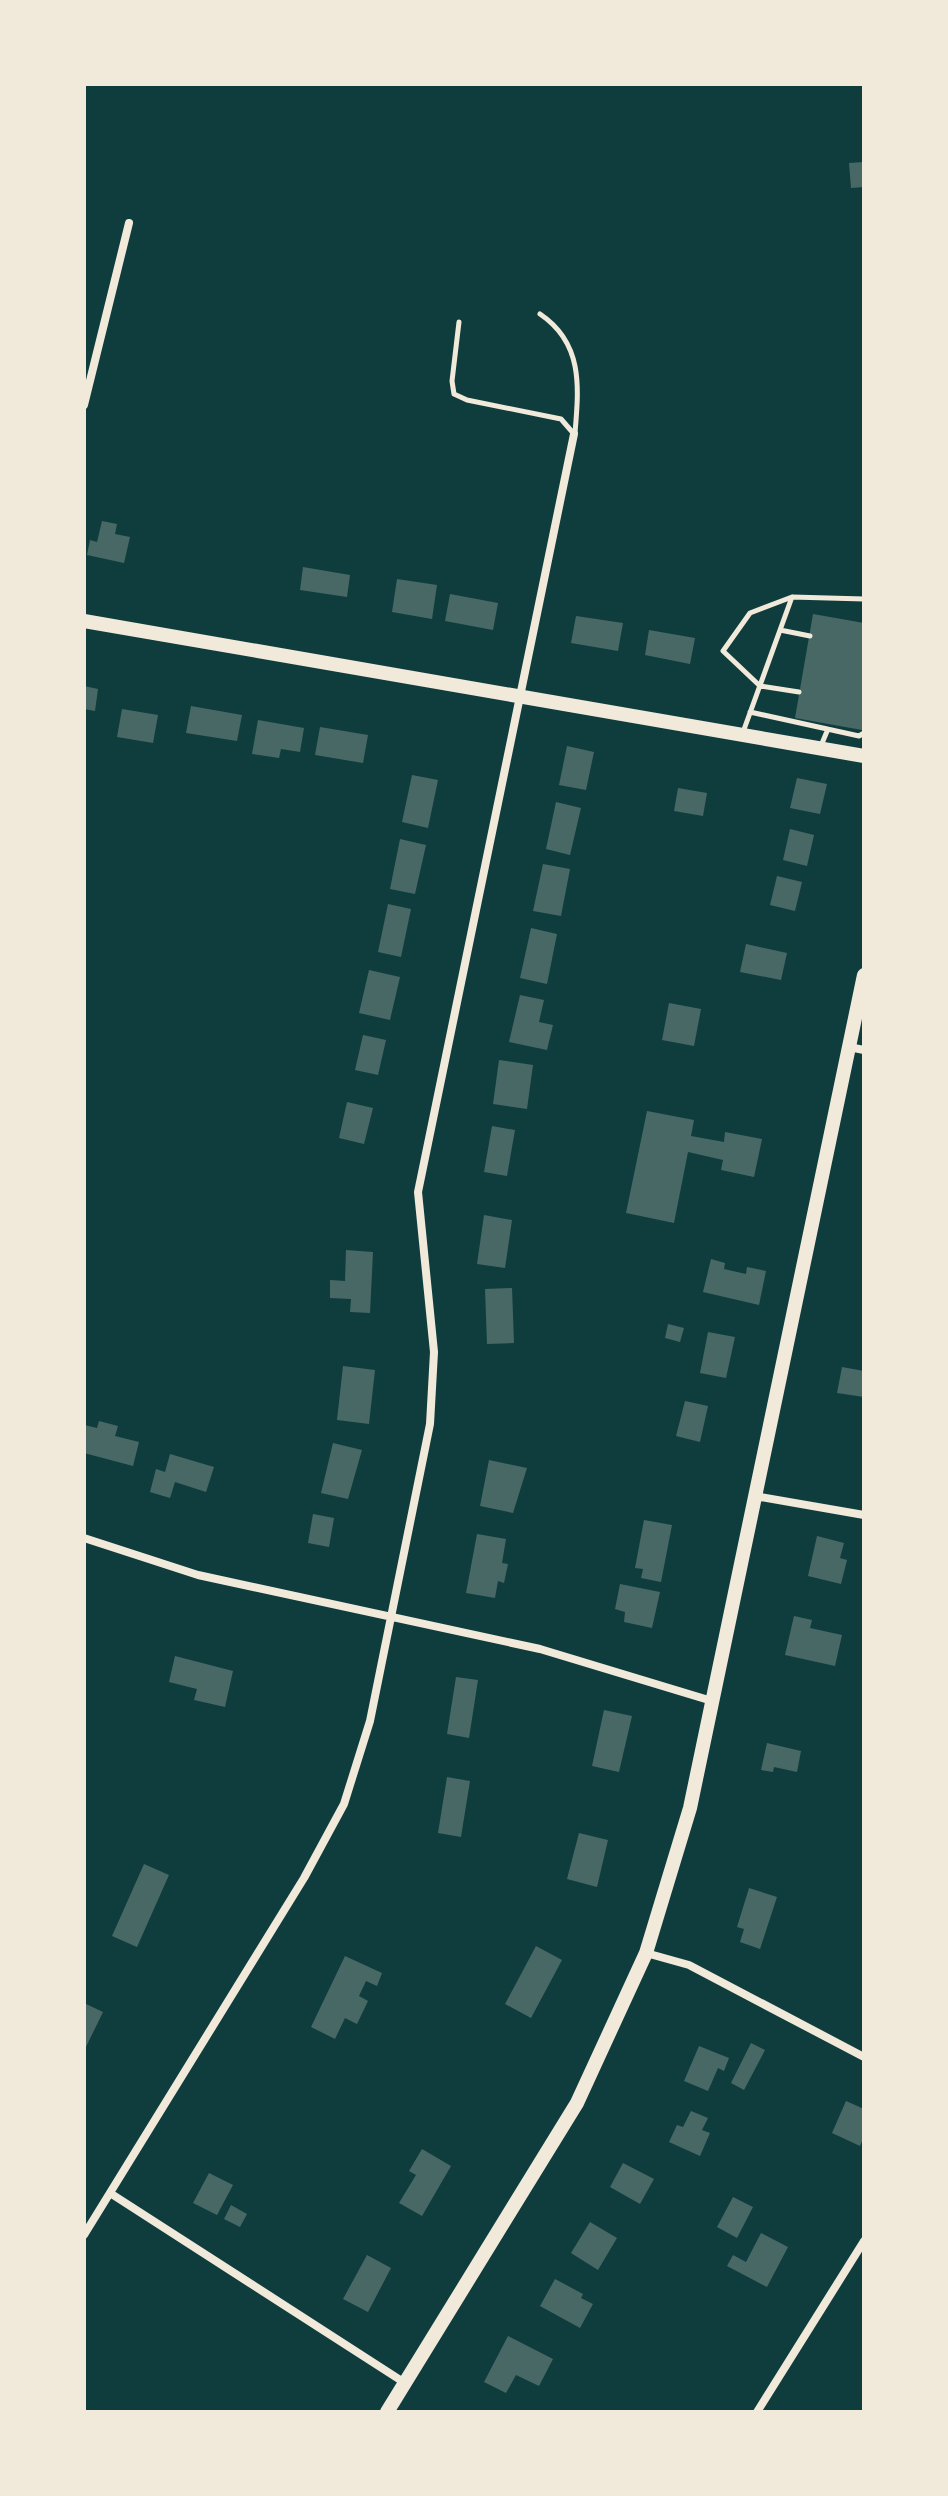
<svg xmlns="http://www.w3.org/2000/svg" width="948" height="2496" viewBox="0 0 948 2496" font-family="'Sofia Sans Condensed',sans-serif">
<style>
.building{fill:#486865}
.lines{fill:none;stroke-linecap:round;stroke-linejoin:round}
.service{stroke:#f1e9da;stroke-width:5}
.minor{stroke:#f1e9da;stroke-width:8}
.secondary{stroke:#f1e9da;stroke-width:14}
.primary{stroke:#f1e9da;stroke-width:14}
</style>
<rect width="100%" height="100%" fill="#0f3d3e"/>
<path class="building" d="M864 162V187L851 188 849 163Z
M102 521 117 524 115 534 130 537 124 563 87 555 90 540 97 542Z
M303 567 350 575 347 597 300 590Z
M397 579 437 585 432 619 392 612Z
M450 594 498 603 493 630 445 621Z
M813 614 864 623 862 730 795 718Z
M576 616 623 623 618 651 571 643Z
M649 630 695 638 690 664 645 655Z
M84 686 98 689 95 711 84 709Z
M191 706 242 715 237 741 186 733Z
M122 709 158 715 153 743 117 737Z
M258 720 304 728 300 752 281 749 279 758 252 754Z
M320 727 368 735 363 763 315 755Z
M567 746 594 752 586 790 559 785Z
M412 775 438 780 428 828 402 822Z
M797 778 827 784 820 814 790 808Z
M678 788 707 793 703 816 674 811Z
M556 802 581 808 570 855 546 849Z
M790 829 814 835 807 866 783 860Z
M400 839 426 845 415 894 390 889Z
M543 864 570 869 561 916 533 911Z
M777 876 802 882 795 911 770 905Z
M388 904 411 909 401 957 378 952Z
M531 928 557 934 547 984 520 978Z
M746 944 787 953 781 980 740 972Z
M369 970 400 977 390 1020 359 1013Z
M520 995 544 1000 539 1022 553 1025 547 1050 509 1042Z
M669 1003 701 1009 694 1046 662 1040Z
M363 1035 386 1040 378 1075 355 1070Z
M499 1060 533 1065 527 1109 493 1104Z
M347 1102 373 1108 364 1144 339 1138Z
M647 1111 694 1120 691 1136 724 1142 725 1132 762 1139 754 1177 721 1170 723 1160 688 1152 674 1223 626 1213Z
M492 1126 515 1130 507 1176 484 1172Z
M484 1215 512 1220 505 1268 477 1264Z
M346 1250 373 1252 370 1313 350 1312 351 1299 330 1298V1280L345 1281Z
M711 1259 725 1263 724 1269 746 1274 747 1267 766 1271 759 1305 703 1292Z
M512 1288 514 1343 487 1344 485 1289Z
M668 1324 684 1328 680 1342 665 1338Z
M708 1332 735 1337 726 1378 700 1373Z
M343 1366 375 1370 369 1424 337 1420Z
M842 1367 864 1371V1397L837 1393Z
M685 1401 708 1406 700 1442 676 1436Z
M99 1421 118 1426 115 1436 139 1442 133 1466 84 1453V1425L97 1428Z
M333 1443 362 1450 348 1499 321 1493Z
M170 1454 214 1467 206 1492 175 1482 170 1498 150 1492 156 1469 165 1472Z
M489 1460 527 1468 513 1513 480 1506Z
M313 1514 334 1518 329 1547 308 1543Z
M644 1520 672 1525 661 1582 641 1578 643 1569 635 1568Z
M477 1534 506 1539 502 1563 508 1564 504 1583 498 1581 495 1598 466 1593Z
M817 1536 844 1543 840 1558 847 1560 841 1584 808 1576Z
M620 1584 660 1592 652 1628 624 1622 625 1612 615 1609Z
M794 1616 812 1620 810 1628 842 1635 835 1666 785 1655Z
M175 1656 233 1671 225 1707 194 1700 197 1689 169 1682Z
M456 1677 478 1680 469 1738 447 1734Z
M604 1710 632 1716 619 1772 592 1766Z
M767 1743 801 1751 797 1772 774 1767 773 1772 761 1770Z
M447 1777 470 1781 461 1837 438 1833Z
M579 1833 608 1840 597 1887 567 1879Z
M144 1864 169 1875 137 1947 112 1936Z
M749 1888 777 1897 760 1949 740 1942 744 1929 737 1927Z
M536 1946 562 1960 531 2018 505 2004Z
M345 1956 382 1973 377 1986 366 1981 359 1996 368 2001 357 2024 345 2018 335 2039 311 2027Z
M84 2003 103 2012 84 2051Z
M751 2043 765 2050 744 2090 731 2083Z
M699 2046 729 2058 724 2071 718 2068 708 2091 684 2081Z
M846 2101 864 2109V2137L860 2146 832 2133Z
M691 2111 708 2118 702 2130 710 2133 700 2156 669 2142 677 2125 683 2127Z
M422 2149 451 2166 422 2216 399 2203 416 2175 409 2171Z
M623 2163 654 2179 640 2204 610 2187Z
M209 2173 233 2185 217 2215 193 2203Z
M733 2197 753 2207 737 2238 717 2227Z
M231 2205 247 2214 240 2227 224 2219Z
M590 2222 617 2238 598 2270 571 2253Z
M761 2233 788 2247 767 2287 727 2266 733 2255 746 2262Z
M367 2255 391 2268 368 2312 343 2299Z
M555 2279 583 2294 581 2298 593 2304 580 2328 540 2306Z
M508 2336 553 2359 539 2386 516 2375 506 2393 484 2382Z"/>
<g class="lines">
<path class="service" d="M540 314C583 343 579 386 575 433
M459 322 452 381 454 394 467 400 561 419 574 434
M792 597 750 613 723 651 760 686 799 692
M780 630 810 636
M750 712 859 736 864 733
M742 735 792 597 864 599
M820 748 828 729"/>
<path class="minor" d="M84 405 129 223
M849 1047 864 1050
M755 1496 864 1515
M84 1538 198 1575 540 1649 712 1701
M646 1953 689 1965 864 2057
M110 2193 405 2383
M84 2235 304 1878 344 1804 370 1721 430 1424 434 1352 418 1192 574 434
M757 2412 864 2241"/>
<path class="secondary" d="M84 621 864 756"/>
<path class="primary" d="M387 2412 577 2103 646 1953 690 1808 864 975"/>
</g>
<rect width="948" height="2496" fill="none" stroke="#f1e9da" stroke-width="172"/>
</svg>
